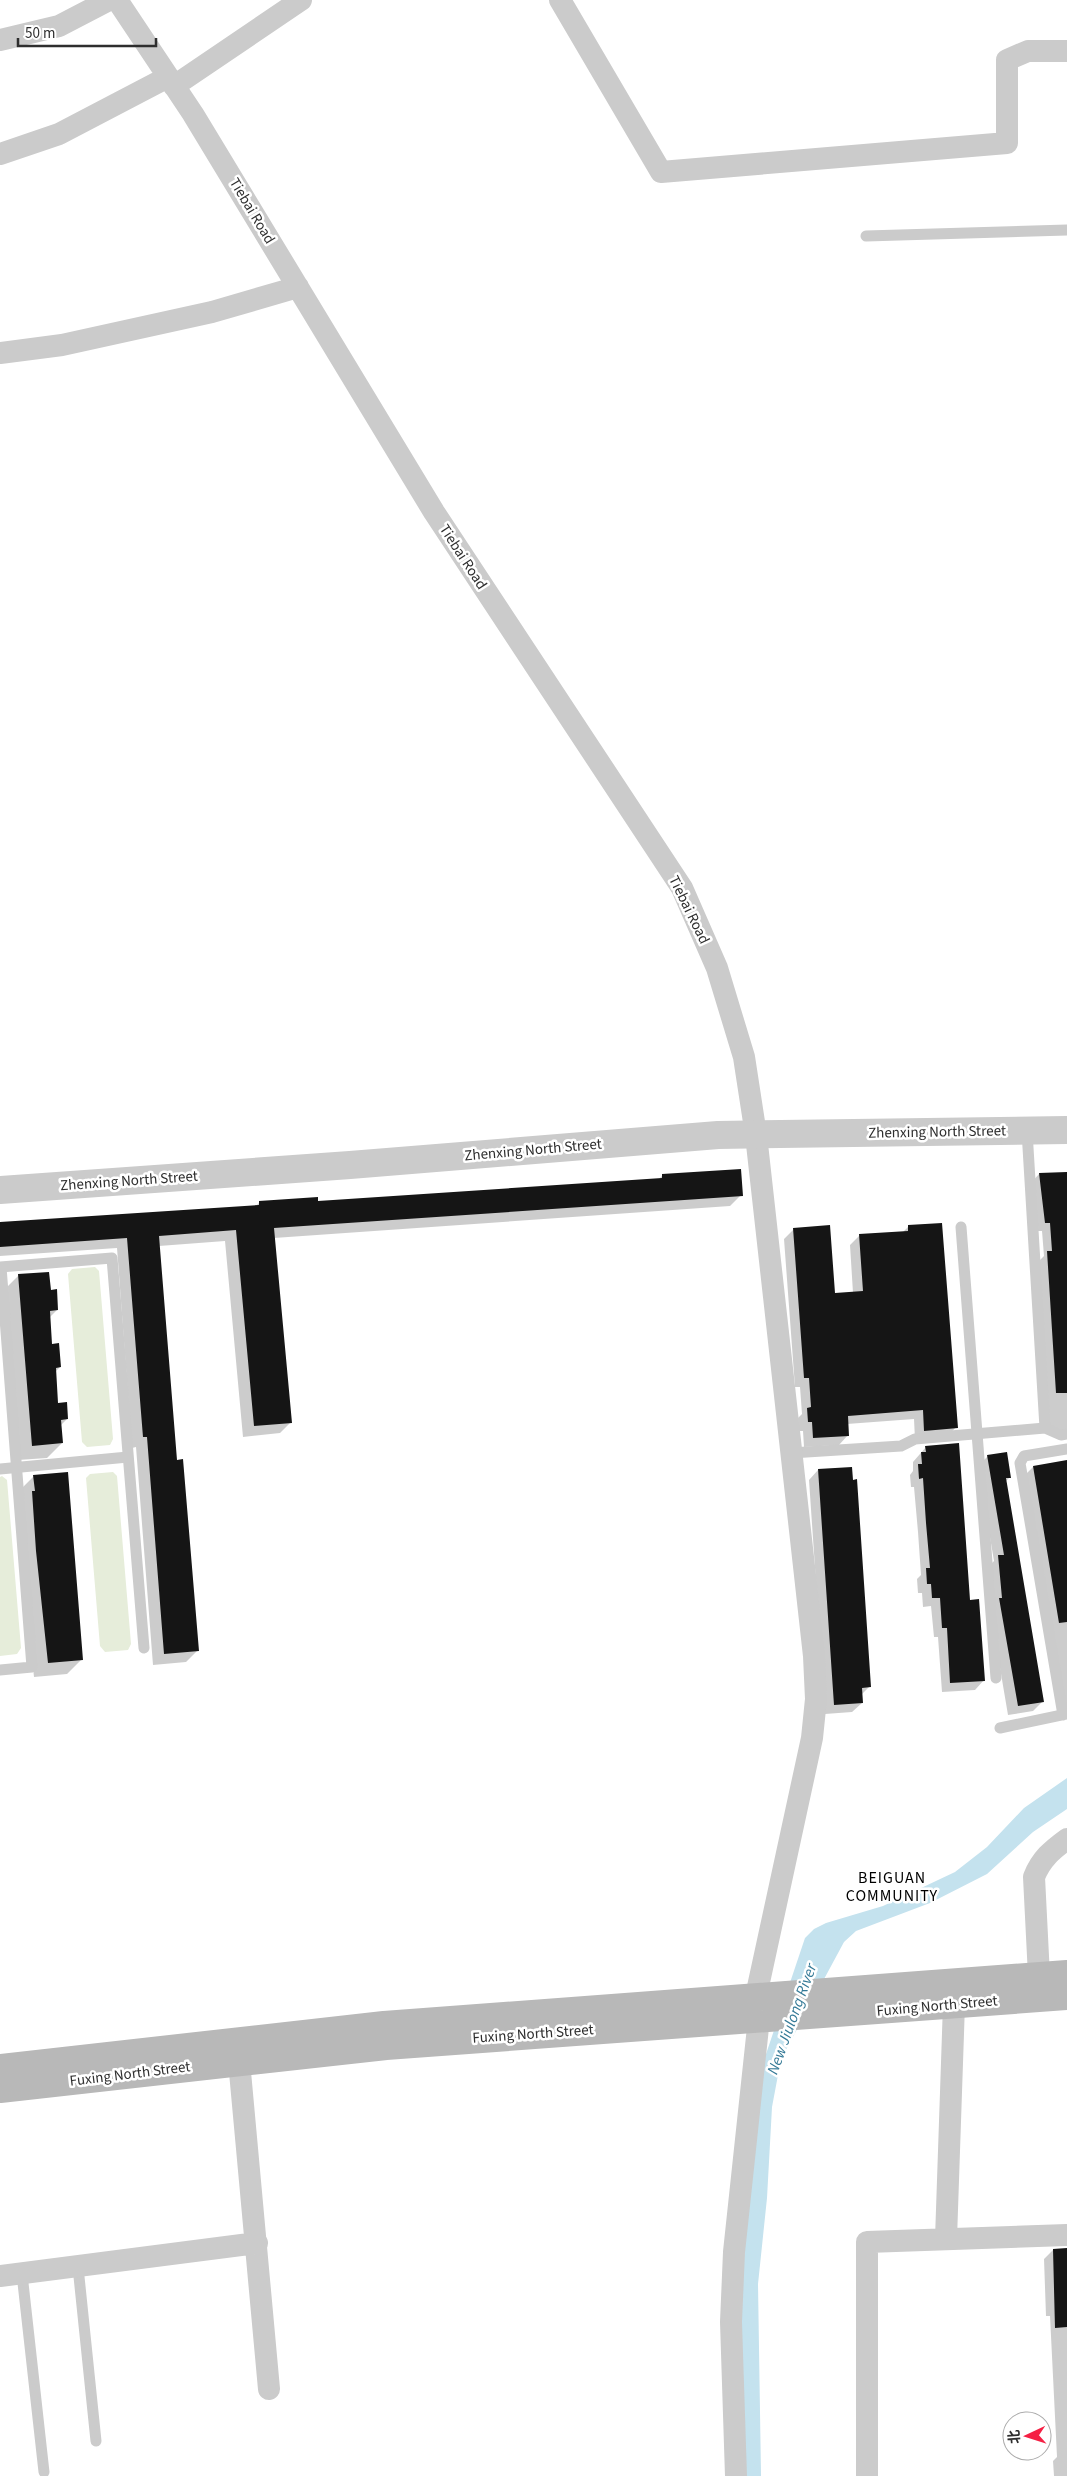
<svg xmlns="http://www.w3.org/2000/svg" width="1067" height="2476" viewBox="0 0 1067 2476" font-family="'Source Sans 3','Noto Sans SC',sans-serif">
<style>
.green{fill:#e6edda}
.water{fill:#c4e2ee}
.shadow{fill:#0003}
.building{fill:#151515}
.lines{fill:none;stroke-linecap:round;stroke-linejoin:round}
.service{stroke:#cbcbcb;stroke-width:11}
.minor{stroke:#cbcbcb;stroke-width:22}
.tertiary{stroke:#cbcbcb;stroke-width:28}
.secondary{stroke:#b8b8b8;stroke-width:28}
.labels{text-anchor:middle;dominant-baseline:central;stroke-width:5;stroke-linejoin:round;paint-order:stroke}
.street-label{font-size:15px;fill:#2e2e2e;stroke:#fff}
.neighbourhood-label{font-size:16px;letter-spacing:1px;fill:#000;stroke:#fff}
.water-label{font-size:16px;font-style:italic;fill:#357a97;stroke:#fff}
</style>
<rect width="100%" height="100%" fill="#fff"/>
<path class="green" d="M95 1267 99 1271 113 1439 110 1445 87 1447 82 1442 68 1274 72 1269Z
M113 1472 117 1476 131 1644 128 1650 105 1652 100 1646 86 1478 90 1474Z
M2 1476 7 1480 21 1648 17 1654 0 1656V1477Z"/>
<path class="water" d="M1067 1778V1809L1033 1832 987 1874 930 1903 856 1931 844 1942 781 2059 772 2107 767 2198 758 2284 761 2476H744L740 2302 760 2072 805 1938 814 1929 826 1923 883 1906 955 1872 987 1847 1024 1808Z"/>
<path class="shadow" d="M1039 1174H1067V1434H1050L1039 1261 1044 1256 1042 1231H1036L1031 1183Z
M663 1175 741 1195 730 1206 274 1238 291 1422 280 1433 243 1437 225 1241 159 1246 176 1461 197 1651 186 1662 153 1665 136 1447 132 1448 117 1248 0 1256V1224L256 1206 260 1202 317 1203 659 1179Z
M908 1227 956 1427 947 1437 915 1440 914 1419 847 1424 848 1435 839 1445 804 1447 803 1431H799L798 1418 802 1414 800 1387H795L784 1239 794 1229 834 1294 853 1293 850 1245 859 1236 902 1233Z
M19 1275 50 1291 57 1310 49 1318 51 1345 60 1367 55 1372 57 1404 67 1419 60 1426 62 1443 47 1458 18 1460 4 1290Z
M926 1447 969 1601 984 1680 975 1690 942 1692 938 1637H934L931 1606 923 1607 922 1593H918L917 1579 921 1575 918 1532 914 1487H911L910 1475 913 1471V1462Z
M988 1456 1010 1477 1005 1482 1042 1702 1033 1711 1008 1715 990 1609 989 1566 994 1561 978 1466Z
M1033 1467 1067 1470V1715L1023 1477Z
M818 1470 870 1686 861 1695 862 1703 852 1712 825 1714 809 1480Z
M34 1476 81 1660 67 1674 34 1677 22 1564 19 1491Z
M1067 2249V2476H1054L1053 2461 1057 2457 1050 2316H1046L1044 2259 1053 2250Z"/>
<path class="building" d="M741 1169 743 1196 274 1228 292 1423 254 1426 236 1230 159 1236 177 1460 183 1459 199 1651 164 1654 147 1437H143L127 1238 0 1247V1222L259 1205V1201L318 1197V1201L662 1178V1174Z
M1067 1172V1393H1056L1047 1251H1052L1050 1223H1045L1039 1173Z
M942 1223 958 1428 924 1431 923 1410 848 1416 849 1436 813 1438 812 1422H808L807 1408 811 1407 809 1378H804L793 1228 830 1225 835 1293 863 1291 859 1234 908 1231V1225Z
M49 1272 51 1290 57 1289 58 1310 50 1311 52 1344 59 1343 61 1367 56 1368 58 1403 67 1402 68 1419 61 1420 63 1443 32 1446 18 1274Z
M959 1443 970 1600 979 1599 985 1681 950 1683 947 1628H942L940 1598H932L931 1584H927L926 1568H930L926 1523 923 1478 919 1479 918 1464H922L921 1452H926L925 1446Z
M1007 1452 1011 1478H1006L1044 1702 1018 1706 999 1598H1002L998 1555H1004L987 1455Z
M1067 1460V1622L1059 1623 1033 1466Z
M852 1467 853 1480 857 1479 871 1687 862 1688 863 1703 834 1705 818 1469Z
M68 1472 83 1660 48 1663 36 1551 32 1491H35L33 1475Z
M1067 2248V2327L1055 2328 1053 2249Z"/>
<g class="lines">
<path class="service" d="M866 236 1067 230
M961 1227 996 1678
M0 1267 112 1258 144 1648
M1045 1428 1061 1435 1067 1434
M791 1453 901 1446 915 1439 1045 1428 1027 1131
M0 1469 128 1457
M0 1670 32 1667 1 1267
M1063 1715 1020 1463 1024 1456 1067 1449
M1000 1728 1067 1714
M78 2267 96 2441
M22 2274 44 2472"/>
<path class="minor" d="M117 0 193 114 434 512 682 888 717 968 744 1057 756 1135 814 1656 816 1699 812 1738 756 1996
M560 0 661 172 1007 143V60L1028 51H1067
M0 40 59 26 109 0
M174 86 301 0
M0 154 59 134 168 77
M0 353 62 345 212 312 298 287
M1039 1976 1034 1877C1041 1859 1052 1850 1067 1839
M239 2061 269 2389
M946 2239 954 2004
M0 2276 257 2243
M736 2476 731 2322 734 2252 759 2018
M867 2476V2242L1067 2235"/>
<path class="tertiary" d="M0 1190 350 1165 718 1135 1067 1130"/>
<path class="secondary" d="M0 2068 384 2025 1067 1974
M0 2089 386 2046 1067 1996"/>
</g>
<g class="labels">
<g class="street-label">
<text transform="translate(252 211) rotate(59)">Tiebai Road</text>
<text transform="translate(463 557) rotate(57)">Tiebai Road</text>
<text transform="translate(689 910) rotate(64)">Tiebai Road</text>
<text transform="translate(937 1132) rotate(-1)">Zhenxing North Street</text>
<text transform="translate(533 1150) rotate(-5)">Zhenxing North Street</text>
<text transform="translate(129 1181) rotate(-4)">Zhenxing North Street</text>
<text transform="translate(937 2006) rotate(-5)">Fuxing North Street</text>
<text transform="translate(533 2034) rotate(-4)">Fuxing North Street</text>
<text transform="translate(130 2074) rotate(-7)">Fuxing North Street</text>
</g>
<g class="neighbourhood-label">
<text x="892" y="1878">BEIGUAN<tspan x="892" dy="18">COMMUNITY</tspan></text>
</g>
<g class="water-label">
<text transform="translate(792 2019) rotate(-70)">New Jiulong River</text>
</g>
</g>
<g transform="translate(1027 2436) rotate(266)"><circle r="24" fill="#ffffff" stroke="#ababab"/>
<path d="M0-4L9 19L0 12L-9 19Z" fill="#f52044"/>
<text y="-8" font-size="14" font-weight="bold" text-anchor="middle" fill="#2e2e2e">北</text>
</g>
<path d="M18 38v8h138v-8" fill="none" stroke="#2e2e2e" stroke-width="2.5"/>
<text x="25" y="38" font-size="15" fill="#2e2e2e" stroke="#ffffff" stroke-width="4" paint-order="stroke">50 m</text>
</svg>
